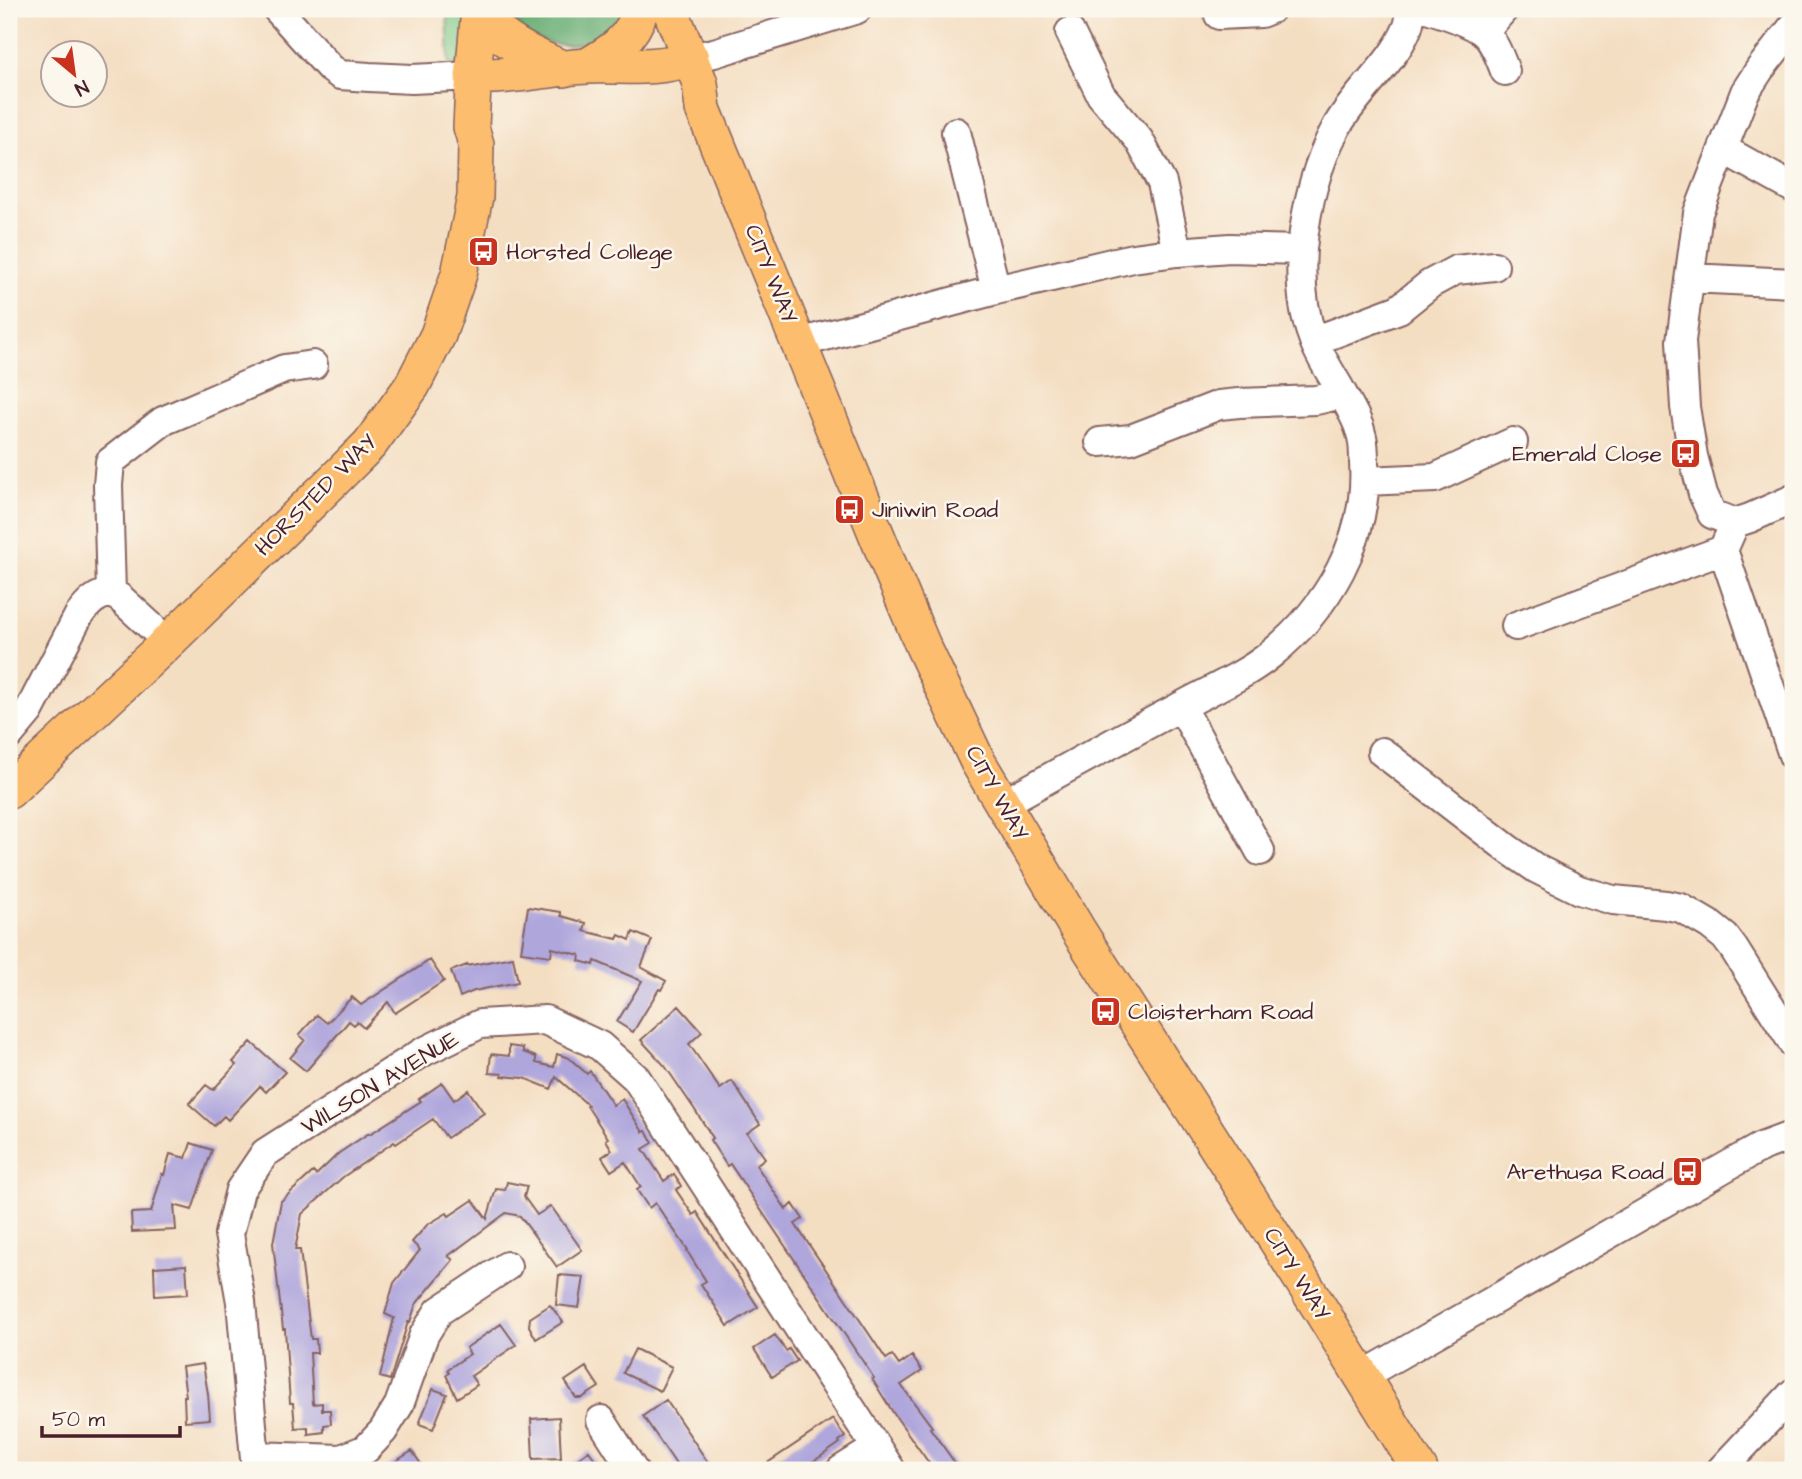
<svg xmlns="http://www.w3.org/2000/svg" width="1802" height="1479" viewBox="0 0 1802 1479" font-family="'Architects Daughter',sans-serif">
<style>
.green{fill:#80c986;stroke:#657458;stroke-width:2}
.forest{fill:#68ad73;stroke:#59664f;stroke-width:2}
.building{fill:#afa6dc}
.lines{fill:none;stroke-linecap:round;stroke-linejoin:round}
.minor-casing{stroke:#866260;stroke-width:32}
.major-casing{stroke:#866260;stroke-width:38}
.minor{stroke:#fff;stroke-width:28}
.major{stroke:#fcbd6e;stroke-width:35}
.labels{text-anchor:middle;dominant-baseline:central;stroke-width:5;stroke-linejoin:round;paint-order:stroke}
.poi-label{font-size:23px;fill:#4a1f2b;stroke:#fbf7ec;text-anchor:start}
.street-label{font-size:23px;fill:#4a1f2b;stroke:#fbf7ec}
</style>
<rect width="100%" height="100%" fill="#fbf7ec"/>
<filter id="ink" filterUnits="userSpaceOnUse"><feTurbulence type="fractalNoise" baseFrequency=".0143" numOctaves="2"/><feDisplacementMap in="SourceGraphic" scale="14" xChannelSelector="R" yChannelSelector="G"/><feConvolveMatrix kernelMatrix="1 2 1 2 8 2 1 2 1" color-interpolation-filters="sRGB"/></filter>
<filter id="wash" filterUnits="userSpaceOnUse"><feTurbulence type="fractalNoise" baseFrequency=".00686" numOctaves="4" result="noise"/><feDisplacementMap in="SourceGraphic" scale="28" xChannelSelector="R" yChannelSelector="G"/><feGaussianBlur stdDeviation="1.57" result="paint"/><feColorMatrix in="noise" values="0 0 0 0 0 0 0 0 0 0 0 0 0 0 0 0 0 1.4 0 .05"/><feComposite in="paint" operator="in"/></filter>
<g filter="url(#wash)">
<rect width="100%" height="100%" fill="#f4dec2"/>
<path class="green" d="M447 9H469L465 51 456 65H449Z"/>
<path class="forest" d="M505 9H627C623 15 619 22 614 27 590 47 554 52 527 33 519 27 511 17 505 9Z"/>
<g id="blocks">
<path class="building" d="M528 907 561 912V916L586 923 584 931 617 939 619 935 630 940 633 932 652 940 641 967 666 981 661 990 659 989 633 1032 617 1022 642 981 595 961 594 965 579 961 580 955 552 948 551 956 521 952Z
M513 957 518 982 474 991 460 997 451 971 467 965V966Z
M430 960 444 981 395 1013 388 1002 364 1028 357 1022 354 1025 349 1021 306 1071 290 1058 305 1040 299 1035 317 1015 327 1023 352 997 361 1005Z
M679 1006 702 1032 689 1044 720 1089 732 1081 760 1124 747 1133 765 1158 756 1165 786 1209 793 1204 803 1219 795 1224 835 1283 886 1359 892 1355 899 1365 912 1356 922 1371 901 1385 932 1427 930 1428 960 1470H934L894 1414 872 1379 874 1378 730 1164 727 1166 710 1140 713 1138 693 1107 665 1066 641 1040Z
M251 1042 285 1072 266 1092 260 1086 228 1120 224 1116 214 1126 189 1104 206 1085 213 1090 236 1065 233 1062Z
M509 1046 523 1048V1052L536 1057V1063L554 1067 557 1054 569 1058 587 1074 590 1071 613 1105 622 1099 643 1132 646 1131 653 1143 643 1149 664 1181 674 1174 681 1186 676 1190 693 1215 697 1212 758 1307 728 1326 701 1284 706 1281 687 1251 688 1250 655 1203 649 1208 637 1190 641 1187 625 1162 611 1171 602 1157 612 1150 606 1140 608 1138 587 1106 588 1105 556 1077 551 1089 524 1078 502 1076V1074L489 1073 491 1054 509 1056Z
M442 1083 454 1100 468 1090 484 1113 447 1138 433 1119 396 1144 394 1142 343 1177 302 1214 295 1250H300L311 1339H316L317 1353H310L313 1404 322 1403V1410H330L331 1424 324 1425V1432L308 1434V1427L295 1428 293 1403H290L285 1329H283L273 1243 281 1201 313 1172 316 1175 339 1153 369 1133 370 1134 421 1101 419 1099Z
M191 1143 212 1150 192 1210 174 1205 176 1230 132 1232 131 1213 151 1212 162 1174 164 1175 170 1154 186 1158Z
M507 1182 527 1186 524 1197 537 1215 551 1206 582 1250 557 1267 520 1216 506 1213 448 1256 453 1260 416 1304 410 1322H408L390 1380 380 1377 394 1318 385 1314 394 1283 420 1250 412 1242 427 1225 447 1213 449 1216 473 1200 487 1219 496 1189 505 1190Z
M186 1265 188 1294 155 1296 154 1267Z
M559 1275 584 1277 579 1308 556 1305Z
M550 1305 563 1322 536 1339 529 1326 530 1318Z
M501 1324 516 1345 471 1376 477 1385 457 1398 446 1375 449 1373 448 1369 470 1354 466 1348Z
M775 1335 786 1351 789 1349 797 1361 772 1377 754 1349Z
M635 1349 672 1367 660 1391 623 1373Z
M203 1364 208 1394 210 1419 185 1421 184 1396H186L182 1367Z
M586 1367 599 1387 582 1398H576L565 1381Z
M433 1389 447 1394 433 1429 419 1424Z
M666 1400 687 1431 713 1470H680L643 1416Z
M559 1417 561 1458 533 1459 531 1419Z
M833 1419 845 1437 839 1441 840 1443 820 1457 799 1470H757Z
M412 1451 425 1470H382Z
M589 1451 603 1470H562Z"/>
</g>
</g>
<g filter="url(#ink)">
<use href="#blocks" fill-opacity="0" stroke="#866260" stroke-width="2"/>
<g class="lines">
<defs>
<path id="minor" d="M277 9 330 68 340 75 369 77 412 79 473 76
M1430 9C1447 15 1467 20 1482 31 1494 40 1500 58 1505 71
M1219 15 1261 13 1271 9
M1070 32 1101 95 1139 140 1162 183 1177 252
M1484 32 1504 9
M691 58 714 53 857 9
M956 132 996 290
M1723 149 1793 188
M1690 278 1793 283
M1314 341 1399 309 1430 284 1456 270 1494 266
M799 343 996 290 1133 258 1177 252 1230 248 1302 250
M1100 442 1131 439 1219 405 1239 403 1316 400 1342 394
M1365 481 1435 478 1513 442
M1735 523 1712 514 1703 494 1693 456 1685 407 1681 341 1698 213 1745 92 1760 69 1793 27
M1735 523 1723 550 1793 755
M1735 523 1750 518 1793 499
M1516 626 1723 550
M168 642 120 598 111 593 108 485 110 462 163 421 284 369 313 365
M1181 706 1260 851
M9 735 29 711 79 615C88 604 96 594 111 593
M1382 752 1508 849 1537 869 1579 890 1613 900 1666 905 1681 908 1710 925 1725 937 1734 949 1793 1043
M1002 804C1060 772 1119 739 1178 708 1208 691 1243 677 1270 655 1327 609 1369 539 1364 463 1364 455 1364 445 1362 437 1358 419 1348 405 1340 389 1331 373 1319 356 1313 338 1302 310 1300 279 1302 249 1306 208 1316 165 1336 128 1355 93 1392 65 1407 29 1410 23 1410 16 1411 9
M1362 1376 1736 1161 1761 1147 1793 1135
M601 1420 633 1470
M255 1456 341 1459 366 1449 383 1431 399 1405 424 1335 439 1311 507 1266
M256 1470 241 1302 229 1234 240 1190 265 1153 423 1052 480 1024 545 1020 600 1046 636 1078 891 1470
M841 1470 876 1448
M1721 1470 1793 1393"/>
<path id="major" d="M670 9 700 83 703 109 891 570 923 646 978 762 1078 930 1319 1307 1420 1470
M479 14C501 41 532 55 564 69
M587 66C613 51 632 39 641 9
M473 76C512 78 549 68 588 66 622 65 658 70 691 58
M9 791 168 642 335 479 370 444 412 386 438 335 459 274 475 197 476 144 471 127 474 66 479 9"/>
</defs>
<use href="#minor" class="minor-casing"/>
<use href="#major" class="major-casing"/>
<use href="#minor" class="minor"/>
<use href="#major" class="major"/>
</g>
</g>
<defs>
<symbol id="bus-square" viewBox="-11 -11 22 22"><rect x="-9" y="-9" width="18" height="18" rx="4" fill="#c8321e" stroke="#fbf7ec"/><path d="M-5-6H5V4H4V6H2V4H-2V6H-4V4H-5ZM-3.5-4V0h7V-4ZM-3.5 1.2v1.5H-2V1.2ZM2 1.2v1.5H3.5V1.2Z" fill="#fff"/></symbol>
</defs>
<g fill-rule="evenodd">
<use href="#bus-square" x="466" y="234" width="35" height="35"/>
<use href="#bus-square" x="1668" y="436" width="35" height="35"/>
<use href="#bus-square" x="832" y="492" width="35" height="35"/>
<use href="#bus-square" x="1088" y="994" width="35" height="35"/>
<use href="#bus-square" x="1670" y="1154" width="35" height="35"/>
</g>
<g class="labels">
<g class="poi-label">
<text x="506" y="252">Horsted College</text>
<text x="1662" y="454" text-anchor="end">Emerald Close</text>
<text x="872" y="510">Jiniwin Road</text>
<text x="1128" y="1012">Cloisterham Road</text>
<text x="1664" y="1172" text-anchor="end">Arethusa Road</text>
</g>
<g class="street-label">
<text transform="translate(771 274) rotate(68)">CITY WAY</text>
<text transform="translate(316 495) rotate(-45)">HORSTED WAY</text>
<text transform="translate(997 793) rotate(61)">CITY WAY</text>
<text transform="translate(380 1083) rotate(-31)">WILSON AVENUE</text>
<text transform="translate(1297 1274) rotate(58)">CITY WAY</text>
</g>
</g>
<rect width="1802" height="1479" fill="none" stroke="#fbf7ec" stroke-width="35"/>
<g transform="translate(74 74) rotate(151)"><circle r="33" fill="#fbf7ec" stroke="#b4a19f" stroke-width="2"/>
<path d="M0-5L12 26L0 18L-12 26Z" fill="#c8321e"/>
<text y="-10" font-size="19" font-weight="bold" text-anchor="middle" fill="#4a1f2b">N</text>
</g>
<path d="M42 1426v10h138v-10" fill="none" stroke="#4a1f2b" stroke-width="3.5"/>
<text x="52" y="1426" font-size="21" fill="#4a1f2b" stroke="#fbf7ec" stroke-width="5" paint-order="stroke">50 m</text>
</svg>
